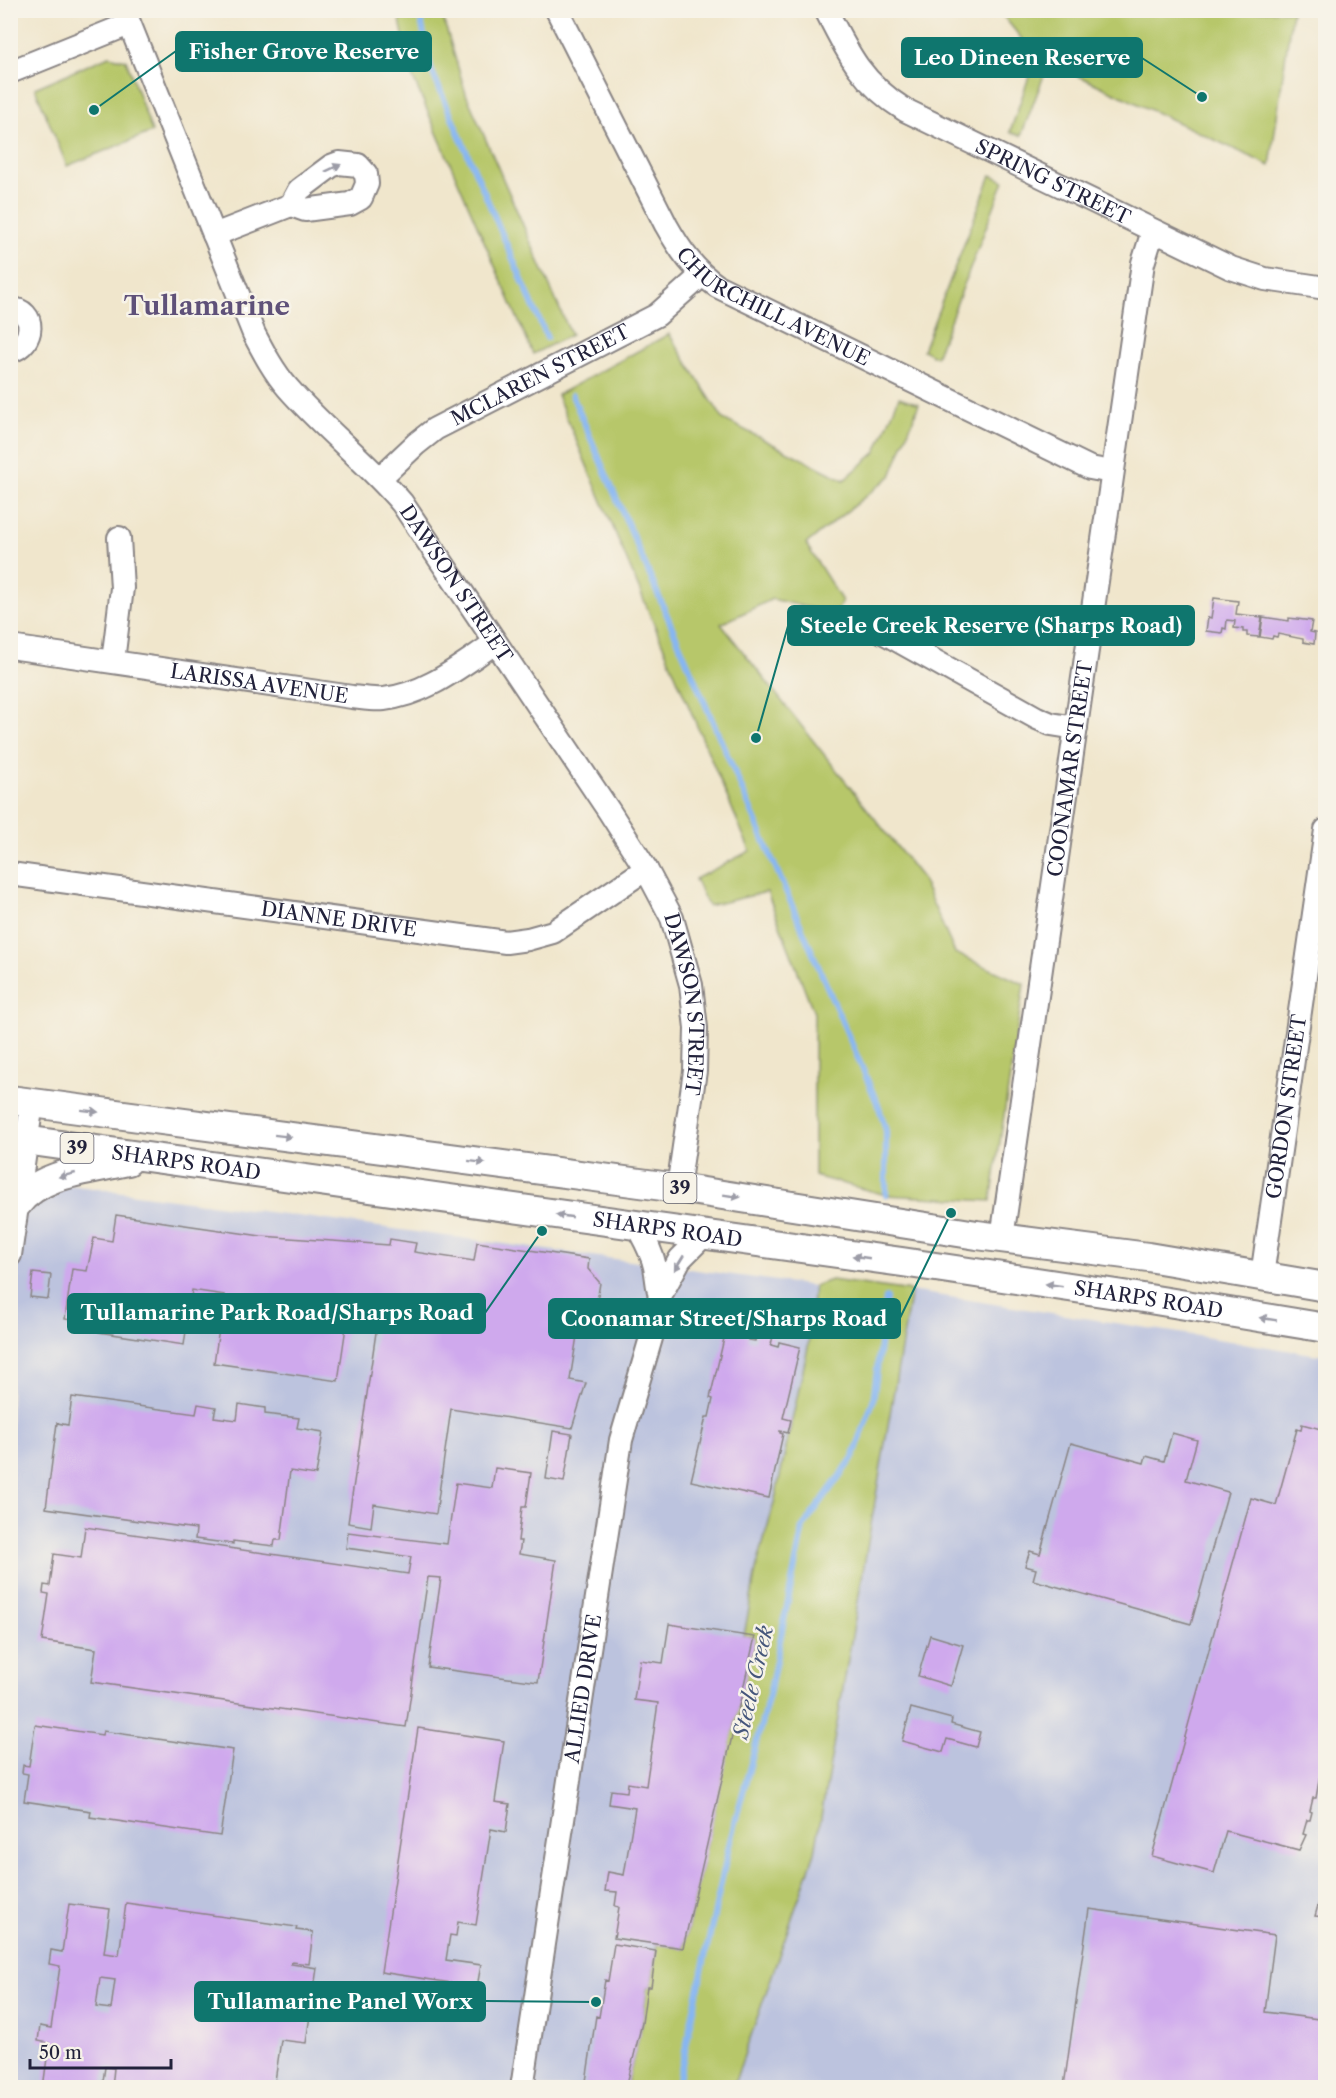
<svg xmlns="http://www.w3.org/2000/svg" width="1336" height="2098" viewBox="0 0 1336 2098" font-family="'Libre Caslon Text',serif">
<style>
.industrial{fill:#bcc3de}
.green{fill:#b7c76a;stroke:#6c7452;stroke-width:1.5}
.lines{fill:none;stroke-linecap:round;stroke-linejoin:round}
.stream{stroke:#86b6f2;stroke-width:6}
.building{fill:#cfa9ed;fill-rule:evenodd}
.minor-casing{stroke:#898484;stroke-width:26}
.major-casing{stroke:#898484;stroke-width:32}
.minor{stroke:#fff;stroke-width:22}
.major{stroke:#fff;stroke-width:28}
.oneway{fill:#9c9ca7}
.labels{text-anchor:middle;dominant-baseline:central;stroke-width:5;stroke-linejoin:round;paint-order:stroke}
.shield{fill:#f7f3e8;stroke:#62616f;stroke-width:1.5}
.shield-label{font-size:18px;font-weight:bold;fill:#22223b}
.street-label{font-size:20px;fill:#22223b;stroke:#f7f3e8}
.water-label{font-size:21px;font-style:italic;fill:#45567b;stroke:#f7f3e8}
.district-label{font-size:26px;font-weight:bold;fill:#5f5179;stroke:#f7f3e8}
.leader{fill:none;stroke:#0f766e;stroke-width:2}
.callout-dot{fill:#0f766e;stroke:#f7f3e8;stroke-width:2}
.callout{fill:#0f766e;stroke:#0f766e;stroke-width:2}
.callout-label{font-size:21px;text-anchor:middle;font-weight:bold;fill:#fff}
</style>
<rect width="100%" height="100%" fill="#f7f3e8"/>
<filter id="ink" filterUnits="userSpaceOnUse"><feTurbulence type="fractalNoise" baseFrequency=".0167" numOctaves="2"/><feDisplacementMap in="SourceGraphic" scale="12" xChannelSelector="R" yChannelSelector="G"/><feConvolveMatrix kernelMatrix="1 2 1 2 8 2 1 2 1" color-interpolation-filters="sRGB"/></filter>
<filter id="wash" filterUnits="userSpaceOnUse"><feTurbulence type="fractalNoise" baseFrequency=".008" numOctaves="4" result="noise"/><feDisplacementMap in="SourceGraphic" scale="24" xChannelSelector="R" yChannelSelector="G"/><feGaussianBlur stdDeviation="1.35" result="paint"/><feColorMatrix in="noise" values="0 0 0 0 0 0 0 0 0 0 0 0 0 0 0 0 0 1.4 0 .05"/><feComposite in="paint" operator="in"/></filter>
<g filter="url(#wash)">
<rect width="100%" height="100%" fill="#f0e6cc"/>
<path class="industrial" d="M11 1177 814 1286 808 1347 775 1499 756 1570 745 1635 754 1637 683 1948 657 1945 651 1987H648L642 2023 626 2087 11 2088Z
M911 1291 1325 1356V2087L733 2088 815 1852Z"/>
<path class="green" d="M398 11H441L466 94 571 335 533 354 411 73Z
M999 11H1292L1270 166 1049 62 1021 136 1010 132 1036 56Z
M109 56 126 60 152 132 67 166 35 88Z
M991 175 1004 181 936 357 923 350Z
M669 334 723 419 844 480 876 452 899 397 919 404 891 476 806 544 842 601 836 614 772 599 721 624 921 877 955 953 1024 984 991 1201 886 1195 814 1176V1013L767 892 708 906 695 879 750 851 557 395Z
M831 1280 911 1291 815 1852 733 2087 626 2088 642 2023 647 1987H651L657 1944 683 1948 754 1637 744 1636 756 1570 775 1499 808 1347 814 1286Z"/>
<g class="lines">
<path class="stream" d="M419 10 431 69 547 338
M572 395 879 1107 886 1131V1195
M677 2088 730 1841 769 1695 803 1527 854 1456 873 1401 886 1298"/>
</g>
<g id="blocks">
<path class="building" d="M1214 598 1238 601 1236 614 1262 617 1259 637 1247 636V632H1243V629L1234 628 1235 621 1227 620 1226 629 1223 628 1222 633 1206 631 1208 617 1211 618Z
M1263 617 1289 621V618L1312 621 1310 632 1315 633 1314 644 1303 642V639L1278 634 1277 637 1273 636 1272 639 1260 637Z
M116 1215 261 1236 389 1245 390 1239 416 1243 414 1252 474 1261 477 1242 589 1259 588 1269 600 1283 594 1319 580 1317 570 1380 586 1383 572 1428 451 1409 436 1514 374 1504 371 1527 348 1523 380 1305 350 1300 338 1381 214 1363 224 1295 192 1290 184 1345 99 1332 100 1325 65 1319 72 1269 87 1271 94 1238 112 1241Z
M33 1273 51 1275 48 1299 30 1297Z
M726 1330 749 1336 748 1340 755 1341 757 1332 773 1336 771 1345 778 1347 779 1342 800 1347 783 1418 791 1420 788 1433 780 1431V1433L783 1434 769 1498 691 1481 706 1417H709L713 1399 710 1398Z
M72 1397 196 1414 198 1404 216 1407 214 1417 237 1420 239 1404 265 1408V1414L299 1418 297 1428 323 1432 316 1475 290 1471 281 1540H275L274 1546 233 1541V1544L195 1539 196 1529 46 1508 57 1423 68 1425Z
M1302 1424 1321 1429 1320 1435 1326 1437V1754L1322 1767H1324L1322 1776 1320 1775 1316 1798H1313L1310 1811 1312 1812 1310 1820H1307L1303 1834 1306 1835 1299 1850 1226 1831 1214 1873 1152 1856 1251 1498 1276 1505 1297 1429 1301 1430Z
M553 1431 572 1434 564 1482 546 1479Z
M1172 1433 1197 1440 1186 1480 1228 1492 1191 1624 1033 1580 1036 1569 1025 1566 1030 1551 1040 1554 1071 1443 1144 1463 1146 1456 1164 1461Z
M495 1468 531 1473 526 1507H522L518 1541H521L519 1554 556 1560 538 1682 428 1667 441 1578 428 1577 406 1727 91 1682 96 1649 42 1641 49 1594 43 1593 44 1585 50 1586 54 1554 81 1558 85 1527 408 1574 411 1557 346 1548 348 1532 447 1544 456 1483 492 1488Z
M669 1624 755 1637 683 1948 614 1938 619 1907 615 1906 617 1892 605 1891 608 1872 624 1875 635 1808 609 1804 611 1790 627 1792 628 1783 646 1786 658 1703 634 1700 640 1660 663 1663Z
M930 1635 963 1645 951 1686 918 1676Z
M911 1708 952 1719 951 1724 980 1732 976 1747 947 1739 943 1752 902 1741Z
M35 1725 102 1735 103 1731 233 1750 220 1836 90 1817 91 1811 24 1801 28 1774 22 1773 23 1765 29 1766Z
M418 1728 504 1741 495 1802 510 1804 506 1832 491 1829 476 1925 458 1922 456 1936 450 1935 446 1960 481 1965 477 1987 381 1972Z
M1325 1881 1326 1917 1315 1916Z
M126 1903 297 1927 296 1930 313 1932 309 1964 292 1962 291 1964 317 1968 306 2043 281 2040 274 2088H112L114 2068 105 2067 102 2088H43L49 2043 38 2041 40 2026 51 2028 60 1966 49 1964 51 1950 62 1952 69 1904 110 1909 104 1953 119 1955ZM100 1978 115 1980 111 2009 96 2007Z
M1089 1909 1275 1935 1265 2012 1326 2020V2088L1064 2086Z
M614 1944 656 1951 651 1987H647L642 2023 626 2088H585L596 2016 599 2017 605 1980 608 1981Z"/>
</g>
</g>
<g filter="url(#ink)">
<use href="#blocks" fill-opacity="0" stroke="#898484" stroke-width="1.5"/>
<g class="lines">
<defs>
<g id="minor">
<path id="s1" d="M124 10 254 334C264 353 274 372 288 388 324 429 367 462 402 503L609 811 646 869 672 918 691 985 696 1028 695 1071 678 1188"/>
<path id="s2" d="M557 10 666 225C680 250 694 270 717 286L1090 468 1112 472"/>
<path id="s3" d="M826 10C848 54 862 83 905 110L1231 268 1265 279 1326 288"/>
<path d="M10 72 129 24"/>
<path d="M214 235 291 205 305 210 350 204 361 198 367 184 366 174 358 165 339 163 331 166 299 190 291 205"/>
<path d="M10 309C37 309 35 345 10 351"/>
<path id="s4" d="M380 478 416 444 435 429 657 315 702 275"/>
<path d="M870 625 1037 718 1051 724 1076 728"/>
<path id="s5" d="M10 647 352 697C362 698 374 700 384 699 427 694 460 666 495 643"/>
<path d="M113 661 122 588 119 538"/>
<path id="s6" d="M10 874 506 942 528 939 553 932 646 869"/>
<path d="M637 1226C644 1239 652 1252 655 1267 657 1277 657 1286 660 1296"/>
<path id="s7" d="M1002 1238 1143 263 1153 231"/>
<path d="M10 1255 32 1103"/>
<path id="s8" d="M1262 1276 1326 830"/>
<path id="s9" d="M522 2088 621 1440 651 1338 660 1296 680 1259 704 1235"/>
</g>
<g id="major">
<path d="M10 1100 678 1188 977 1235 1148 1257 1326 1287"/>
<path id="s10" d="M10 1138 902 1262 1143 1298 1326 1328"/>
<path d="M17 1204C41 1172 91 1170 128 1161"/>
</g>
</defs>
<use href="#minor" class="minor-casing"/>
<use href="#major" class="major-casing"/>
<use href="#minor" class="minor"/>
<use href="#major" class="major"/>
</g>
<defs><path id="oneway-solid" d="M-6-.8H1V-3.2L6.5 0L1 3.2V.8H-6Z" transform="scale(1.5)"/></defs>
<g class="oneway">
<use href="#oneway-solid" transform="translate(333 168) rotate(-25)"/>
<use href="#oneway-solid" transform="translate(90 1111) rotate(7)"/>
<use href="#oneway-solid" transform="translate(283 1136) rotate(7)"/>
<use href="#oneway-solid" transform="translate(477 1162) rotate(7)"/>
<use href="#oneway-solid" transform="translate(67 1175) rotate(167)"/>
<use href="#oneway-solid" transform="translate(732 1196) rotate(9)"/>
<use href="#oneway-solid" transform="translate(564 1216) rotate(-172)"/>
<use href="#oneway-solid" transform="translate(861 1257) rotate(-172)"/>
<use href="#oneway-solid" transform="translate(679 1263) rotate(122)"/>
<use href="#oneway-solid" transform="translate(1054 1285) rotate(-172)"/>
<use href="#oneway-solid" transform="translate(1268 1319) rotate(-171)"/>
</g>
</g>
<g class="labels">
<g class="shield">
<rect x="60.5" y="1133" width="33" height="30" rx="4.5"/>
<rect x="663.5" y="1173" width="33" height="30" rx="4.5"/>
</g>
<g class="shield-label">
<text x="77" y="1148">39</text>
<text x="680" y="1188">39</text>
</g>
<g class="street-label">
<text stroke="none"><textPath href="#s3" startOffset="294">SPRING STREET</textPath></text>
<text stroke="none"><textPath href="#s2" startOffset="380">CHURCHILL AVENUE</textPath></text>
<text stroke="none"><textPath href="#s4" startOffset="192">MCLAREN STREET</textPath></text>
<text stroke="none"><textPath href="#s1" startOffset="672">DAWSON STREET</textPath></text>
<text stroke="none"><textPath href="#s5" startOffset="252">LARISSA AVENUE</textPath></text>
<text stroke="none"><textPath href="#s7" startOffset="474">COONAMAR STREET</textPath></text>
<text stroke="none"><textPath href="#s6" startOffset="332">DIANNE DRIVE</textPath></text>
<text stroke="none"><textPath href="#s1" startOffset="1158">DAWSON STREET</textPath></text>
<text stroke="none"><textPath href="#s8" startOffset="171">GORDON STREET</textPath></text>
<text stroke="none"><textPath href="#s10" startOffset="178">SHARPS ROAD</textPath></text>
<text stroke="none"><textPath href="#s10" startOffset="664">SHARPS ROAD</textPath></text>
<text stroke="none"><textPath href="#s10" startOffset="1150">SHARPS ROAD</textPath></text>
<text stroke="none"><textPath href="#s9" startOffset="404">ALLIED DRIVE</textPath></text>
</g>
<g class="water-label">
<text transform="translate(753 1682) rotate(-77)">Steele Creek</text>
</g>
<g class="district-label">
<text x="207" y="306">Tullamarine</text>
</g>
</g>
<path class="leader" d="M94 110L176 51M1202 97L1142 58M756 738L788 626M542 1231L485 1313M951 1213L900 1318M596 2002L485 2001"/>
<g class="callout-dot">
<circle cx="94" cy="110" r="6"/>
<circle cx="1202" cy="97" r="6"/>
<circle cx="756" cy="738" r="6"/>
<circle cx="542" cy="1231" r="6"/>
<circle cx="951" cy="1213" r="6"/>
<circle cx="596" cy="2002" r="6"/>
</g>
<g class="callout">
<rect x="176" y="32" width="255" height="39" rx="6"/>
<rect x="902" y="38" width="240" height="39" rx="6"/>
<rect x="788" y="606" width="406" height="39" rx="6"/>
<rect x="68" y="1294" width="417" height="39" rx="6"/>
<rect x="549" y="1299" width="351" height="39" rx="6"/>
<rect x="195" y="1982" width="290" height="39" rx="6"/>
</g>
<g class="callout-label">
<text x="304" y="59">Fisher Grove Reserve</text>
<text x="1022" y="65">Leo Dineen Reserve</text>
<text x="991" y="633">Steele Creek Reserve (Sharps Road)</text>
<text x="277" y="1320">Tullamarine Park Road/Sharps Road</text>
<text x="724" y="1326">Coonamar Street/Sharps Road</text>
<text x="340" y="2009">Tullamarine Panel Worx</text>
</g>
<rect width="1336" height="2098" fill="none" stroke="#f7f3e8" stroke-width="36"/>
<path d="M30 2059v9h141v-9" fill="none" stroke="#22223b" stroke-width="3"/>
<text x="39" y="2059" font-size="18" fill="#22223b" stroke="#f7f3e8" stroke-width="4.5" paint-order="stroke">50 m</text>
</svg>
